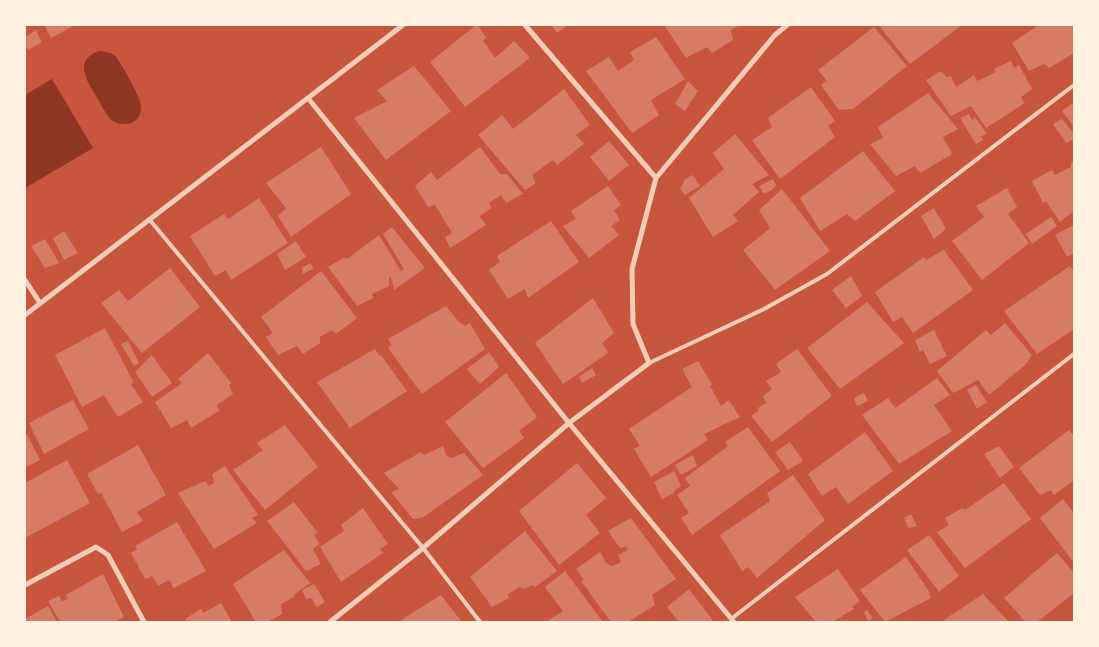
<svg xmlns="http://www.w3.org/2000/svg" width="1099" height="647" viewBox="0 0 1099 647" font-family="Overpass,sans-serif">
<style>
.water{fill:#8f3625}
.building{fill:#d67c66}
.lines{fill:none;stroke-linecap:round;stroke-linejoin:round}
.service{stroke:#f1ccb7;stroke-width:4}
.minor{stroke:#f1ccb7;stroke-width:5}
</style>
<rect width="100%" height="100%" fill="#c8553d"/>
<path class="water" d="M99 51C104 51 109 52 114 55 120 60 141 98 141 106 142 124 124 129 111 120 105 113 101 104 96 96 87 81 73 60 99 51Z
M52 79 93 148 25 188V95Z"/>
<path class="building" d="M44 25H75L51 38Z
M476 25H478L486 38 483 40 495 58 514 41 530 58 465 107 430 62Z
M551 25H568L557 33Z
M664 25H740L731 30 733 40 712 53 707 47 686 58Z
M883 25H962L910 64 880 27Z
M1039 25H1074V53L1049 68 1044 64 1029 71 1012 43Z
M874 27 907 66 853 109 839 110 821 85 827 81 818 70Z
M36 30 42 42 28 50 25 44V37Z
M656 37 685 79 651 100 659 115 632 133 586 71 609 57 618 71 634 60 630 52Z
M1011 61 1014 68 1019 65 1032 89 1021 97 1025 103 986 128 971 106 951 116 926 80 941 71 946 77 951 76 956 87 974 75 977 81 996 72 994 69Z
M414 66 451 111 386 160 354 118 387 101 377 90Z
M688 81 698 91 685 111 675 104Z
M811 87 835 121 828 126 835 137 780 179 752 140 772 127 768 118Z
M564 89 590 125 576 135 584 144 557 165 553 160 532 175 536 183 525 190 478 135 502 115 513 129Z
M928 93 958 129 943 137 952 154 920 173 915 166 896 176 870 144 883 138 878 127Z
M1074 102V127L1062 111Z
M969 114 972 120 975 117 987 134 981 136 983 140 976 144 960 118Z
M1062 119 1074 134V139L1066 143 1053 124Z
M735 134 769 175 752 184 759 192 733 215 738 221 713 237 689 198 724 169 713 153Z
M609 141 629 165 609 181 590 157Z
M321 147 351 194 291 237 278 216 286 208 266 183Z
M480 147 500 174H507L523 194 506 203 501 195 489 203 492 208 479 216 486 225 450 248 445 237 452 233 435 205 428 207 415 186 431 172 437 180Z
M863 151 895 191 855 221 847 214 820 231 800 198Z
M1074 161V211L1060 222 1046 201 1043 203 1032 181 1052 170 1055 175 1071 167V163Z
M693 175 700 186 685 195 680 189 685 179Z
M773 179 776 185 772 190 764 194 759 186Z
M608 186 621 205 614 210 620 220 611 226 619 235 589 258 563 226 576 219 571 211Z
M1007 188 1017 207 1008 214 1029 243 982 280 952 241 984 217 976 206Z
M782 189 830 251 775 290 743 250 770 228 759 210Z
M259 198 288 243 231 280 226 270 215 276 190 236 224 214 228 219Z
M934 208 946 229 934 239 921 216Z
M1051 217 1057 226 1032 244 1026 234Z
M551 221 579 262 528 298 525 289 508 299 489 270 500 262 497 256Z
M1074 225V253L1067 257 1055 235Z
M392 227 425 268 394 290 391 277 389 278V286L372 294 373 298 357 306 328 267 344 258 347 259 379 235 401 271 404 269 383 234Z
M64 231 78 253 64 260 53 238Z
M45 239 59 263 45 268 31 246Z
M296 241 306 257 285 270 277 254Z
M944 250 973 290 913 333 902 317 893 322 875 292 924 257 926 260Z
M310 263 314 268 303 274 302 268Z
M1070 266 1074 271V329L1037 354 1004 311Z
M170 268 200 307 142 353 101 303 119 290 128 301Z
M321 271 357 318 336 334 332 330 320 337V343L303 354 297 346 278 355 266 337 273 333 261 317Z
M851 276 862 296 846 308 832 290Z
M593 298 614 333 602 343 608 353 563 384 535 343Z
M867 302 904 343 840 389 807 348Z
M446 306 459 322 465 326 470 323 485 349 422 394 388 348 392 345 388 339Z
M1005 323 1032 355 1025 365 989 395 978 380 953 393 937 371 986 330 991 335Z
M105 328 134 383 131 384 143 402 118 417 104 395 82 407 55 355Z
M934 330 947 356 930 364 923 350 920 352 915 340Z
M128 341 139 363 134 366 121 344Z
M375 349 380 356 381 355 407 391 350 428 317 382Z
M797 349 832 396 772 442 751 416 758 411V408L766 403 763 396 772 389 766 381 781 372 776 364Z
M489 352 499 367 480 384 467 369Z
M208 353 231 383 229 385 233 394 217 405 219 411 191 428 187 420 171 428 155 402 182 383 178 379Z
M152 355 172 383 152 397 135 372Z
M698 361 712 384 710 386 721 406 729 400 740 417 704 434 708 440 651 477 634 449 640 446 629 429 692 387 682 369Z
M592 368 596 375 582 383 579 377Z
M506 373 537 417 519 431 524 438 483 468 445 422Z
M937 378 950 395 934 405 952 431 899 464 862 415 888 398 895 408Z
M976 385 987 402 977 409 967 390Z
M864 393 868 401 857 406 854 398Z
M73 400 89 429 44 454 29 423Z
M285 425 318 467 265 510 233 470 263 450 257 443Z
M748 427 780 471 692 535 681 518 689 513 677 495 690 486 685 478 728 446 725 442Z
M1069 430 1074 436V480L1054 495 1051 490 1040 495 1019 468Z
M25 431 40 460 25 468Z
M865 432 893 471 848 504 836 487 822 496 808 474Z
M790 442 803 461 788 470 775 452Z
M138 445 166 495 137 512 143 521 122 532 101 493 98 494 87 474Z
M443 446 446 455 451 458 464 453 483 475 422 518 413 519 391 492 399 489 384 473 421 452 424 455Z
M999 446 1014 467 1000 478 984 454Z
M693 455 697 466 681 475 675 465Z
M67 460 90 503 25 538V483Z
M577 463 606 498 586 515 600 533 559 565 519 511Z
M225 466 258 515 252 518 257 523 214 549 178 493 205 481 209 486 214 483 212 474Z
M674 471 681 486 674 491V493L662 499 654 482Z
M793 475 825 520 757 578 748 567 742 571 720 535 770 501 767 493Z
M1004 483 1031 519 965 568 937 532 949 525 945 518 962 508 965 510Z
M1063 499 1074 513V563L1040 518Z
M294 502 318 533 314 534 319 544 313 549 321 564 306 571 267 521Z
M363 508 388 544 380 549 383 553 341 582 320 547 344 531 341 525Z
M911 514 917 526 909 528 904 518Z
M631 518 676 579 652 595 655 605 628 622H611L581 581 584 580 576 569 600 552 607 564 613 566 621 562 618 555 628 550 626 546 620 548 608 531Z
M177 522 206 571 174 588 169 580 158 586 152 576 145 579 131 553 137 549 135 546Z
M525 531 557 571 535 587 532 585 524 589 519 587 508 594 509 598 492 607 470 577Z
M929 535 959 576 939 592 907 550Z
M284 550 310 583 295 594 294 597 281 604 282 614 267 622H256L233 584Z
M1057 553 1074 573V593L1037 622H1026L1004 598Z
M906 557 930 593 929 594 931 598 885 622 860 590Z
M838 569 860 601 853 606 854 609 832 622H827L826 620 823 622H816L795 597Z
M565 571 603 622H546L563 611 545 587Z
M103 574 124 617 114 622H60L48 601 59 596 62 601 68 599 66 595Z
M314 584 325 602 317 607 311 598 306 599 302 590Z
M689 589 714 622H679L667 607Z
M983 594 1009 622H941Z
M441 595 462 622H398Z
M221 603 232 622H187L185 619 201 609 203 613Z
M48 606 57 622H25V619Z
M867 610 873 618 868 621 864 612Z"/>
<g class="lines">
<path class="service" d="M149 219 423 548 480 622
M649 363 764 309 827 274 1074 85
M731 619 1074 354"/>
<path class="minor" d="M525 25 656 178
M308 98 569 423 734 622
M25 280 40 303
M25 315 403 25
M25 585 96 547 108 555 144 622
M330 622 423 548 569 423 649 363 633 324 632 269 656 178 775 35 787 25"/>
</g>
<rect width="1099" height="647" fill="none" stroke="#fff3e0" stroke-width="52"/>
</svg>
